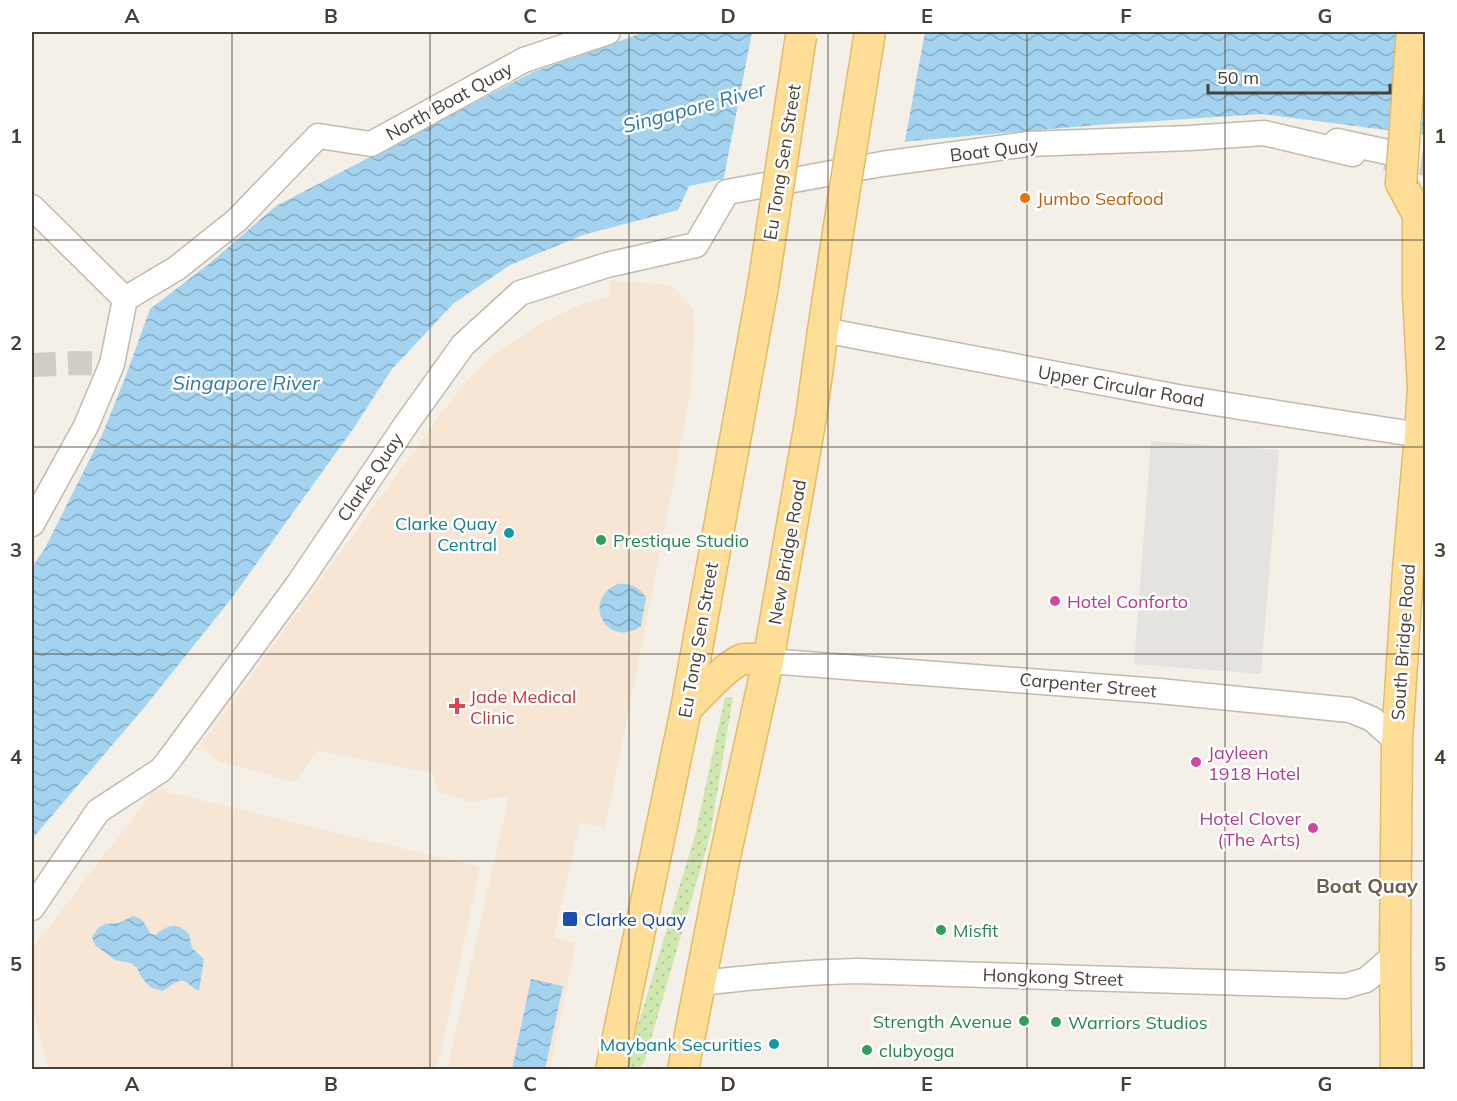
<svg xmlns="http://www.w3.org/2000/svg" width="1457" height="1101" viewBox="0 0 1457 1101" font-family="Mulish,sans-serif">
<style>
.commercial{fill:#f6e6d3}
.grass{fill:url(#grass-dots)}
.parking{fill:#e5e3df}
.water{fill:url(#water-waves)}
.pier{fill:#f4f0e7}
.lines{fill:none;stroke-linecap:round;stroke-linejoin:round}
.minor-tunnel{stroke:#d1cdc4;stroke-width:24;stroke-dasharray:24 12;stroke-linecap:butt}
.minor-casing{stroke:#c2baad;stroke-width:27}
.major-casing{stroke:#e4bb65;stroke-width:33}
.minor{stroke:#fff;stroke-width:24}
.major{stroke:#fede96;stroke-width:30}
.major-bridge-casing{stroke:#e4bb65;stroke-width:33;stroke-linecap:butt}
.major-bridge{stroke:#fede96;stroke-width:30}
.grid{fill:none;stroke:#474036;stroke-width:1.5;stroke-opacity:0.55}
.food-dot{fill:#e8710a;stroke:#fff;stroke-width:2}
.culture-dot{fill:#0f9aa8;stroke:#fff;stroke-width:2}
.leisure-dot{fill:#2e9e5b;stroke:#fff;stroke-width:2}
.hotel-dot{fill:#d1479c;stroke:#fff;stroke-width:2}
.health-dot{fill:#e0444e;stroke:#fff;stroke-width:2}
.transit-dot{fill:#1a4fb4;stroke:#fff;stroke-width:2}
.labels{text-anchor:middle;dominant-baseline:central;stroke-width:5;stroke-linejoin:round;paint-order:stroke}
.street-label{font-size:18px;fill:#474036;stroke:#fff}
.food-label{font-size:18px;fill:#c56008;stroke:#fff;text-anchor:start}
.culture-label{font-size:18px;fill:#0d838f;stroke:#fff;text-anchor:end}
.leisure-label{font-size:18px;fill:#27864d;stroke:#fff;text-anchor:start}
.hotel-label{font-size:18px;fill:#b23c85;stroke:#fff;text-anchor:start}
.health-label{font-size:18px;fill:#be3a42;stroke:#fff;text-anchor:start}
.transit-label{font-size:18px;fill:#164399;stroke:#fff;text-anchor:start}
.water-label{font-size:20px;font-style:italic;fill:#2e79ab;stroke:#fff}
.neighbourhood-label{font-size:20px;font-weight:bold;fill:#6a5e4d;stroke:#fff}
.neatline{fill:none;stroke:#474036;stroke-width:2}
.grid-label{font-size:20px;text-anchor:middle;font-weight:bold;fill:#474036}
</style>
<defs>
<pattern id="grass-dots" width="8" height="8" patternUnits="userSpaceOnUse" patternTransform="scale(1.5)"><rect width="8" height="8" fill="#d0e8b0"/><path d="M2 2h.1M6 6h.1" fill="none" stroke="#b4c898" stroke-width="1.8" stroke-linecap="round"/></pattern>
<pattern id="water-waves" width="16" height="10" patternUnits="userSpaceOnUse" patternTransform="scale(1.5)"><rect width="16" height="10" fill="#a4d3f0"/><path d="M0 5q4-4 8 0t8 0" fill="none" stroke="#87adc3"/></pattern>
</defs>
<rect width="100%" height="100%" fill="#f4f0e7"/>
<path class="commercial" d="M609 280 669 285 681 295 693 310 694 331 690 395 644 635 605 828 580 823 554 937 576 943 550 1069H447L509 796 471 802 439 792 433 773 317 751 295 782 220 762 200 746 444 410 468 379 498 351 542 323 582 304 609 296Z
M155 789 480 867 437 1069H49L32 1008V949Z"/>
<path class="grass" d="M725 697H733L710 836 644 1063 637 1069 629 1066 628 1058 695 835Z"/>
<path class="parking" d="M1151 441 1279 450 1261 674 1134 664Z"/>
<path class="water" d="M645 32H1425V135L1262 114 1097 125 911 141 689 186 678 210 583 235 510 265 453 304 392 369 353 429 231 599 143 709 32 839V567L45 548 102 435 125 378 150 309 210 263 276 206 533 72Z
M618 584C631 583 638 587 646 597L641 626C609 650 579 601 618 584Z
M133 916C143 918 145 924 150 933L155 935C169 925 175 921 189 934L192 948 204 959 199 991C193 989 191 985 186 982 177 977 170 988 162 991L150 987 142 978 137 968 131 963 115 960 95 945 92 937 99 927 105 924 119 923Z
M531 979 563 986 545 1069H512Z"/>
<path class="pier" d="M752 32H925L904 146 723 182Z"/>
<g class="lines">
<path class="minor-tunnel" d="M1385 158 1426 164
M32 365 77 363 112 364"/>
<defs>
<path id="minor" d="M1337 141 1392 153
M32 207 125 299
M823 330 1178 397 1284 414 1420 435
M32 524 86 426 112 364 125 299 177 268 237 220 318 136 371 144 524 60 608 32
M768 661 1159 691 1350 710 1372 719 1397 741
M32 908 98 811 161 770 172 756 299 583 407 423 463 345 520 293 607 265 696 245 727 192 882 164 1028 144 1190 138 1264 133 1353 154
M701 983C753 977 805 972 857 971L1345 986 1366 980 1395 955"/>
<path id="major" d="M686 709C698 697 729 662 744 659 752 658 761 660 768 661
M611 1070 686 709 763 286
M683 1070 724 861 768 661 811 417 823 330 843 200
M1396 1070 1395 955 1397 741 1408 570 1420 435 1423 388 1418 294V215L1401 183"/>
</defs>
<use href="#minor" class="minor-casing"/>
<use href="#major" class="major-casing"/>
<use href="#minor" class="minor"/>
<use href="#major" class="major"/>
<defs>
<path id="major-bridge" d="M1401 183 1412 32
M843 200 870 32
M763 286 801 36"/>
</defs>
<use href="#major-bridge" class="major-bridge-casing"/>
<use href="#major-bridge" class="major-bridge"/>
</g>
<path class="grid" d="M232 32V1070M430 32V1070M629 32V1070M828 32V1070M1027 32V1070M1225 32V1070M32 240H1426M32 447H1426M32 654H1426M32 861H1426"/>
<circle class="food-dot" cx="1025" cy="198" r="6"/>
<g class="culture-dot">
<circle cx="509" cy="533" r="6"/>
<circle cx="774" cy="1044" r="6"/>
</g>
<g class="leisure-dot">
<circle cx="601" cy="540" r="6"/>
<circle cx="941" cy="930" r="6"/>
<circle cx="1024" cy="1021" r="6"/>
<circle cx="1056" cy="1022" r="6"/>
<circle cx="867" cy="1050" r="6"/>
</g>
<g class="hotel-dot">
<circle cx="1055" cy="601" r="6"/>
<circle cx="1196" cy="762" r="6"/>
<circle cx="1313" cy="828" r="6"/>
</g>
<path class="health-dot" d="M454 697h6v6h6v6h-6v6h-6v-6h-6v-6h6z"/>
<rect class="transit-dot" x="562" y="911" width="16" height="16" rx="3"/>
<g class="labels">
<g class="street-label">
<text transform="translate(449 101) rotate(-29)">North Boat Quay</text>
<text transform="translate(994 150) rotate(-7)">Boat Quay</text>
<text transform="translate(782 162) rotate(-81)">Eu Tong Sen Street</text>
<text transform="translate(1121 386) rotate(10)">Upper Circular Road</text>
<text transform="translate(370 477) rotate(-56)">Clarke Quay</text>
<text transform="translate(787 552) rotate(-80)">New Bridge Road</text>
<text transform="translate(698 640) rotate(-80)">Eu Tong Sen Street</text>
<text transform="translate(1403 642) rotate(-86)">South Bridge Road</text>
<text transform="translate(1088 685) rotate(5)">Carpenter Street</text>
<text transform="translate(1053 977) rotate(2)">Hongkong Street</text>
</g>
<g class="food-label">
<text x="1037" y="198">Jumbo Seafood</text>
</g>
<g class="culture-label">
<text x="497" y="523">Clarke Quay<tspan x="497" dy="21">Central</tspan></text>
<text x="762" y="1044">Maybank Securities</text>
</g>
<g class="leisure-label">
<text x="613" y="540">Prestique Studio</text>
<text x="953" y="930">Misfit</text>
<text x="1012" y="1021" text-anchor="end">Strength Avenue</text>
<text x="1068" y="1022">Warriors Studios</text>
<text x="879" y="1050">clubyoga</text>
</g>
<g class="hotel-label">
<text x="1067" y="601">Hotel Conforto</text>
<text x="1208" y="752">Jayleen<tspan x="1208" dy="21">1918 Hotel</tspan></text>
<text x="1301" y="818" text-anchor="end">Hotel Clover<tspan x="1301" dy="21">(The Arts)</tspan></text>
</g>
<g class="health-label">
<text x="470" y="696">Jade Medical<tspan x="470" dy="21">Clinic</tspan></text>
</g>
<g class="transit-label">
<text x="584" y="919">Clarke Quay</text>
</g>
<g class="water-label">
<text transform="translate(694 107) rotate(-15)">Singapore River</text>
<text x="246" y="382">Singapore River</text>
</g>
<g class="neighbourhood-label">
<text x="1367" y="885">Boat Quay</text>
</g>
</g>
<rect width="1457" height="1101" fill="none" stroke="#ffffff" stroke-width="66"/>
<path d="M1208 84v9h182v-9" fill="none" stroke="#474036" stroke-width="3"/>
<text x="1217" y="84" font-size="18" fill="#474036" stroke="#ffffff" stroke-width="4.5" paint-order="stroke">50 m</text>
<rect x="33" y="33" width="1391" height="1035" class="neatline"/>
<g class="grid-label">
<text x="132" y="23">A</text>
<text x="331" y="23">B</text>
<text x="530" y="23">C</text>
<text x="728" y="23">D</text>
<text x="927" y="23">E</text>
<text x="1126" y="23">F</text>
<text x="1325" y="23">G</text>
<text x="16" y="143">1</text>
<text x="1440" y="143">1</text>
<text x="16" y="350">2</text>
<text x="1440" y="350">2</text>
<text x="16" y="557">3</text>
<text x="1440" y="557">3</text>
<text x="16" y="764">4</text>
<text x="1440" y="764">4</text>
<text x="16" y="971">5</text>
<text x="1440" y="971">5</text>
<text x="132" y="1091">A</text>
<text x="331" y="1091">B</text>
<text x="530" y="1091">C</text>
<text x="728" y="1091">D</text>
<text x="927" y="1091">E</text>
<text x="1126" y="1091">F</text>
<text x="1325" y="1091">G</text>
</g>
</svg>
